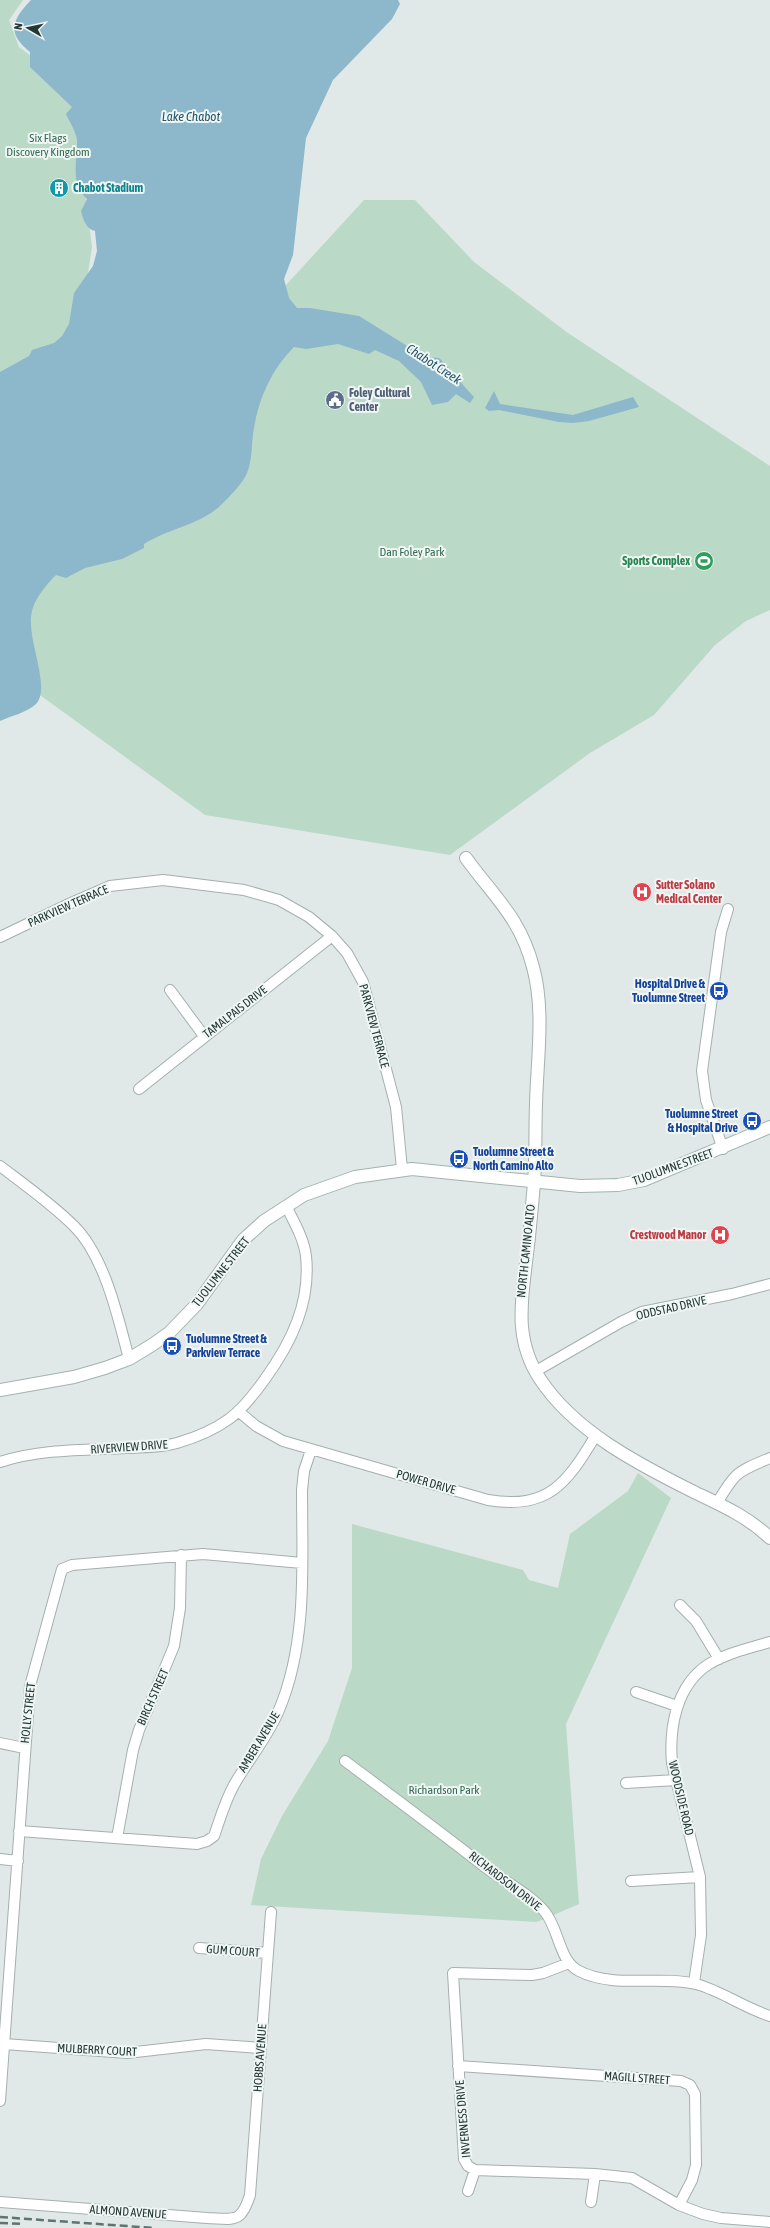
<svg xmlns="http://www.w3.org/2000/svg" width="770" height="2228" viewBox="0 0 770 2228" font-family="'Asap Condensed',sans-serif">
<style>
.green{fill:#bbd9c7}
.water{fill:#8db7ca}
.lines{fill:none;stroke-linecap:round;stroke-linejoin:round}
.minor-casing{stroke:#a4b0ae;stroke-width:12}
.tertiary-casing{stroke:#a4b0ae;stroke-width:14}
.secondary-casing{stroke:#a1b4b0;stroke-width:14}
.minor{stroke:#fff;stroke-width:10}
.tertiary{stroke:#fff;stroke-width:12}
.secondary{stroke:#fff;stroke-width:12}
.rail{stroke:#5d7471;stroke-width:2.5;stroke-dasharray:8 4;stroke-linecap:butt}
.labels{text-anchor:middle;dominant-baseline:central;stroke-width:4;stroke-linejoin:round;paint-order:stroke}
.park-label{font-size:12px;fill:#316b50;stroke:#f0f6f4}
.culture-label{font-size:12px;font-weight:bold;fill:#0d838f;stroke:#f0f6f4;text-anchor:start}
.service-label{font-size:12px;font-weight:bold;fill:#4e5e75;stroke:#f0f6f4;text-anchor:start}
.leisure-label{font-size:12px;font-weight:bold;fill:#27864d;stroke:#f0f6f4;text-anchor:end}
.health-label{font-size:12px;font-weight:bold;fill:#be3a42;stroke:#f0f6f4;text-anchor:start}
.street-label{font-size:12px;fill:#233835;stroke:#f0f6f4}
.transit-label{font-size:12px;font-weight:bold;fill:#164399;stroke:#f0f6f4;text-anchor:end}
.water-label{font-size:13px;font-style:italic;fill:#23566e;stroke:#f0f6f4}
</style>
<rect width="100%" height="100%" fill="#e0e9e7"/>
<path class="green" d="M0 0H23L9 20 19 47 81 93 85 191 92 247 84 299 71 337 0 382Z
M364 200H415L474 262 568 333 770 466V610L746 621 715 645 654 715 590 753 450 855 205 815 0 666V619L275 297Z
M638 1473 671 1498 566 1724 579 1904 537 1922 251 1905 261 1859 282 1816 328 1741 352 1668V1524L523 1570 529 1580 558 1588 570 1534 628 1491Z"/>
<path class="water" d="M31 0H398L400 4 392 19 333 80 306 138 293 255 284 279 289 298 297 308H310L359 316 425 357 439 358C452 370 461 384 474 397L470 403 456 394 448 402 432 405 421 382 399 361 375 350 369 354 338 344 306 349 294 347C272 369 259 397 254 428 251 443 253 458 247 473 243 483 230 496 222 504 201 525 169 528 144 544V548L122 559 85 568 66 578 56 575C47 584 35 598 32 611 25 637 52 687 36 704 28 712 11 716 0 721V372L29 356 32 350 54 343 62 336 69 324 74 293 93 266 97 251 95 231C86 229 83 219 81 211L87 199C69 182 78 160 77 140 76 131 69 121 66 114L72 107 30 67V52C7 33 11 21 31 0Z
M494 391 500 404 573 415 633 397 639 407 589 421 573 423 559 422 499 410 489 411 485 408Z"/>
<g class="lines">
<defs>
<path id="minor" d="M0 937 71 903 110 886 163 880 244 890 279 900 309 917 332 936 347 953 363 982 396 1107 402 1169
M170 990 204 1036
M139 1089 332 936
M723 1149 706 1100 702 1071 721 932 728 909
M0 1166C25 1185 52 1204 74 1226 105 1257 118 1317 129 1359
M536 1371 621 1322 642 1312 732 1294 770 1284
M238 1411 256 1426 283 1441 488 1500C549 1510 567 1483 596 1435
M0 1462C40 1449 84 1450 126 1448 142 1447 160 1448 177 1443 194 1438 214 1430 229 1419 243 1409 255 1393 265 1379 291 1343 311 1303 306 1256 304 1239 294 1222 286 1206
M717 1503C736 1471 737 1472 770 1458
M680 1605 696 1621 719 1659
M636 1692 677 1706
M0 1743 24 1748
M345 1761C392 1796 439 1831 485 1867 505 1882 529 1893 545 1912 559 1929 559 1961 579 1971 614 1989 660 1975 696 1984 722 1991 744 2008 770 2016
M626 1783 676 1780
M19 1831 197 1844 207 1841 214 1836C220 1819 225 1801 234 1785 248 1760 268 1737 279 1710 308 1641 302 1563 302 1490L304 1471 311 1450
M117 1838 133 1750 139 1730 174 1646 180 1608 181 1555
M0 1859 18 1861
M631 1881 700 1877
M199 1948 267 1953
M569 1963 543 1973 532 1975 453 1973 464 2159 468 2166 475 2170 595 2174 632 2178 679 2205 703 2214 721 2218 770 2222
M694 1983 701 1935 700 1877 672 1763C669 1728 676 1685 709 1664 727 1653 750 1648 770 1642
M4 2044 127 2053 206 2044 261 2048
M458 2066 681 2081 690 2085 695 2094 696 2165 692 2180 679 2205
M0 2101 30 1686 62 1569 72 1565 203 1554 302 1563
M468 2191 475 2170
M0 2202 207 2218C234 2219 241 2224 250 2195L271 1912
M591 2202 595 2174"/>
<path id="tertiary" d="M466 858C494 897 520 917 533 967 545 1010 537 1060 536 1104 535 1130 536 1157 534 1183 532 1206 530 1230 527 1254 522 1298 513 1338 540 1379 574 1431 638 1464 692 1491 721 1505 747 1516 770 1538"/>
<path id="secondary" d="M0 1390 74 1377 105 1368 129 1359 152 1345 169 1333 197 1304 243 1240 264 1221 304 1195 355 1177 412 1169 580 1186 618 1185 644 1180 770 1127"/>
</defs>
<use href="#minor" class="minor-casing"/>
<use href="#tertiary" class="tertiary-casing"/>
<use href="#secondary" class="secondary-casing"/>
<use href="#minor" class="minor"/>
<use href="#tertiary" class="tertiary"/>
<use href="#secondary" class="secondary"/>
<path class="rail" d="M0 2217 154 2228
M0 2223 24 2224"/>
</g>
<defs>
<symbol id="building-disc" viewBox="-11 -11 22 22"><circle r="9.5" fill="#0f9aa8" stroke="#f0f6f4"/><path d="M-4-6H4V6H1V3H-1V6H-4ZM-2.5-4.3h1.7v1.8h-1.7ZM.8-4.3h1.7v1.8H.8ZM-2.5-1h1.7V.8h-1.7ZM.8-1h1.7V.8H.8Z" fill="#fff"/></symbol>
<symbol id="civic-disc" viewBox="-11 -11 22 22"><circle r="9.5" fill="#5c6f8a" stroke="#f0f6f4"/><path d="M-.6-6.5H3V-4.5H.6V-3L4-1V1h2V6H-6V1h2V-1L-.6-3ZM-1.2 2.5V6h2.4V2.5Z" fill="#fff"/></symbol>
<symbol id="stadium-disc" viewBox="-11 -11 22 22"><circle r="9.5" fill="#2e9e5b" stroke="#f0f6f4"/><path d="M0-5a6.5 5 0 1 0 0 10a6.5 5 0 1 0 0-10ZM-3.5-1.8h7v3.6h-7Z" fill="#fff"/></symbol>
<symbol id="hospital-disc" viewBox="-11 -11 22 22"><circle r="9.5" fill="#e0444e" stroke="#f0f6f4"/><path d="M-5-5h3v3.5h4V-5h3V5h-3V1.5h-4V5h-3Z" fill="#fff"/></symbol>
<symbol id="bus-disc" viewBox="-11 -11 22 22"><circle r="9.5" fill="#1a4fb4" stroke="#f0f6f4"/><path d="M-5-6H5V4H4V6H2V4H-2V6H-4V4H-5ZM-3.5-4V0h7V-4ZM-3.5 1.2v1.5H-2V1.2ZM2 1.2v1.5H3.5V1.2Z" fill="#fff"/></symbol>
</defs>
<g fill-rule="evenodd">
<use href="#building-disc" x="48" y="177" width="22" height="22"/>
<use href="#civic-disc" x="324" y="389" width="22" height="22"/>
<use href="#stadium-disc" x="693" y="550" width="22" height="22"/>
<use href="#hospital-disc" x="631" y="881" width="22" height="22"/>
<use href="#bus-disc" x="708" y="980" width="22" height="22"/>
<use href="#bus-disc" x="741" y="1110" width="22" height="22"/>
<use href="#bus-disc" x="448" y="1148" width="22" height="22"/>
<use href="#hospital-disc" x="709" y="1224" width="22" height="22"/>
<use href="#bus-disc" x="161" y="1335" width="22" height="22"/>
</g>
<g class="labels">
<g class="park-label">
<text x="48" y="138">Six Flags<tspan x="48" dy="14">Discovery Kingdom</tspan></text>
<text x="412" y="552">Dan Foley Park</text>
<text x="444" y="1790">Richardson Park</text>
</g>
<g class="culture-label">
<text x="73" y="188">Chabot Stadium</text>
</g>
<g class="service-label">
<text x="349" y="393">Foley Cultural<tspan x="349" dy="14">Center</tspan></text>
</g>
<g class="leisure-label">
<text x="690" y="561">Sports Complex</text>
</g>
<g class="health-label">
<text x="656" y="885">Sutter Solano<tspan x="656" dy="14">Medical Center</tspan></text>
<text x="706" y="1235" text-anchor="end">Crestwood Manor</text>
</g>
<g class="street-label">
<text transform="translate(68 906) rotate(-24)">PARKVIEW TERRACE</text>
<text transform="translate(235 1012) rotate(-38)">TAMALPAIS DRIVE</text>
<text transform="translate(374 1026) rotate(75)">PARKVIEW TERRACE</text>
<text transform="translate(673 1167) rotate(-20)">TUOLUMNE STREET</text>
<text transform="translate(526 1251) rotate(-84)">NORTH CAMINO ALTO</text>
<text transform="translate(221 1272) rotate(-52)">TUOLUMNE STREET</text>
<text transform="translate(671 1308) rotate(-13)">ODDSTAD DRIVE</text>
<text transform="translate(129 1447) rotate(-4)">RIVERVIEW DRIVE</text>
<text transform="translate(426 1482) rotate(16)">POWER DRIVE</text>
<text transform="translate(153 1697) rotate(-66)">BIRCH STREET</text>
<text transform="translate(28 1713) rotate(-84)">HOLLY STREET</text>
<text transform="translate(259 1742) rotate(-59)">AMBER AVENUE</text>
<text transform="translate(681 1798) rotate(77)">WOODSIDE ROAD</text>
<text transform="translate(505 1881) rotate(38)">RICHARDSON DRIVE</text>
<text transform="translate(233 1951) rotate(4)">GUM COURT</text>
<text transform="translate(97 2050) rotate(3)">MULBERRY COURT</text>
<text transform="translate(260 2058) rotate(-86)">HOBBS AVENUE</text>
<text transform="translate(637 2078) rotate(4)">MAGILL STREET</text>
<text transform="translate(463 2119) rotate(-95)">INVERNESS DRIVE</text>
<text transform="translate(128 2212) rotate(4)">ALMOND AVENUE</text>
</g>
<g class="transit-label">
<text x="705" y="984">Hospital Drive &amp;<tspan x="705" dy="14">Tuolumne Street</tspan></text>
<text x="738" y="1114">Tuolumne Street<tspan x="738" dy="14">&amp; Hospital Drive</tspan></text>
<text x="473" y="1152" text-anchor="start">Tuolumne Street &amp;<tspan x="473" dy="14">North Camino Alto</tspan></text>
<text x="186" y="1339" text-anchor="start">Tuolumne Street &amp;<tspan x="186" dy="14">Parkview Terrace</tspan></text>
</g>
<g class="water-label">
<text x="191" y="116">Lake Chabot</text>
<text transform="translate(434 364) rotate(33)">Chabot Creek</text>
</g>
</g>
<g transform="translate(28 28) rotate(279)" stroke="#f0f6f4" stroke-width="3" paint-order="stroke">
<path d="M0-3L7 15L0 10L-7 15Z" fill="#233835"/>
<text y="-6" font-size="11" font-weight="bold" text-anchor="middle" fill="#233835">N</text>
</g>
</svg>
